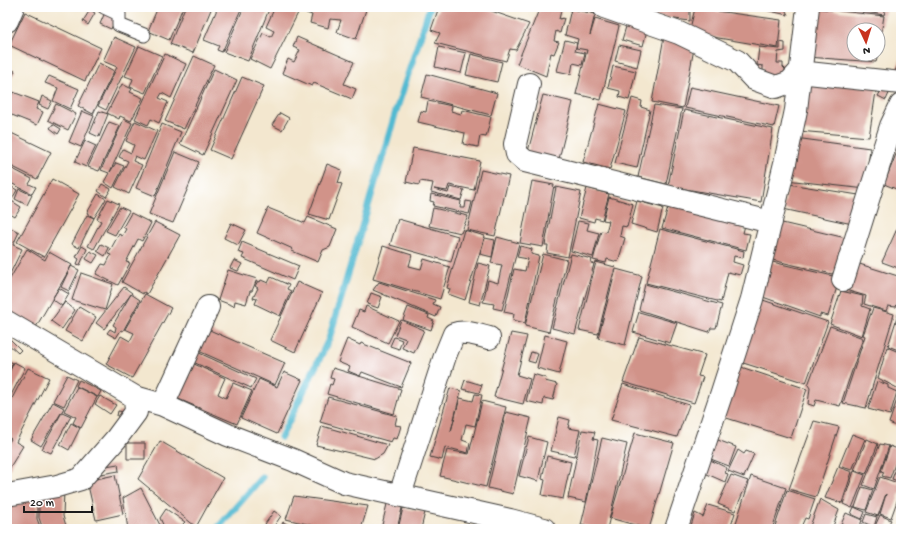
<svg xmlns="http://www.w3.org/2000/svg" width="908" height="536" viewBox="0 0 908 536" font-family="'Gochi Hand',sans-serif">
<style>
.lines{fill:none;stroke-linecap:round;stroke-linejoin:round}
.stream{stroke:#53bad1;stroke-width:7}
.building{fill:#d19389}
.service-casing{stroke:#3c3a37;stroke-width:15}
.minor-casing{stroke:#3c3a37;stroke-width:24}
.service{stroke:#fff;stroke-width:13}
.minor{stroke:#fff;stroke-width:22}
</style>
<rect width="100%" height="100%" fill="#fff"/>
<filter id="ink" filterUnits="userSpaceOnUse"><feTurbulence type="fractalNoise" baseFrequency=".025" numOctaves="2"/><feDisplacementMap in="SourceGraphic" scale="8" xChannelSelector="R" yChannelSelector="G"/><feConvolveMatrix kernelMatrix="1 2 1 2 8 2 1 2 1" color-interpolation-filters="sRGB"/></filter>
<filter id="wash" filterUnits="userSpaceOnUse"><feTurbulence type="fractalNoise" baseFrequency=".012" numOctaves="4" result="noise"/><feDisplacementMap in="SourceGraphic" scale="16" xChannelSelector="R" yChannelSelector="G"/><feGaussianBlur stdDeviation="0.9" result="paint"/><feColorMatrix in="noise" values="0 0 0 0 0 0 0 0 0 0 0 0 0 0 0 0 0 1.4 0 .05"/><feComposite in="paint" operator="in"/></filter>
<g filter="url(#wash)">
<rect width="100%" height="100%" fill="#f3e7cf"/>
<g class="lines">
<path class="stream" d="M281 437 329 339 396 111 430 7
M217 529 262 477"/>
</g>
<g id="blocks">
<path class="building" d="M158 7H183L169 40 148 31Z
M185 7H212L193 53 170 44Z
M218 7H242L222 52 217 50 219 46 204 40Z
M244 7H270L248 61 224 52Z
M275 7H297L300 9 270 69 250 59 263 33 271 37 274 31 266 27Z
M308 7H367L356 39 337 32 341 20 330 19 328 28 310 23 312 15 306 13Z
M439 7 445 9 446 7H480L529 24 516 50 510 49 506 61 435 43 440 33 431 30Z
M540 7H562L559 19 564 18 560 33 556 31 554 41 559 42 554 54 551 53 546 76 517 64Z
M640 7H690V21L644 15Z
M751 7H786L785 9 788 15Z
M837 7H886L884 15Z
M892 7H901V10Z
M695 8 781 20 778 48 689 33Z
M814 8 884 16 879 46 878 30H854V54H878L876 62 807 57Z
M571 9 595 14 590 35 595 19 619 26 601 100 576 94 587 50 576 48 578 39 565 35Z
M90 10 95 13 88 25 83 21Z
M106 10 117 15 111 29 100 24Z
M25 12 101 48 85 81 9 45Z
M628 20 648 26 643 46 622 40Z
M114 37 136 47 106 110 98 106 117 67 103 61Z
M297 37 354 62 344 84 356 89 352 99 314 83 312 86 282 73 288 59 294 62 300 50 293 47Z
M664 37 695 43 683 108 652 102Z
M565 40 577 43 575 51 585 53 582 65 573 63 571 74 557 71Z
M780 42 785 43V51L778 52 777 63H783V67L785 69V78L763 77V66L757 65 759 47 780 49Z
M619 45 641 50 637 67 615 61Z
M139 46 162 56 145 93 130 87 133 79 125 76Z
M439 47 466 53 461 73 435 67Z
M165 54 186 64 171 98 162 93 159 98 168 102 159 123 151 119 148 125 135 119Z
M471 54 502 62 497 82 466 75Z
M194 56 214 65 184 129 165 121Z
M901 59V76L894 73Z
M99 63 114 71 93 114 78 106Z
M613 66 636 71 629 100 619 97 620 91 608 88Z
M7 67 15 71 8 84 12 86 10 89 7 87Z
M214 69 237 80 203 155 180 144Z
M427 74 497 93 491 115 421 97Z
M806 74 877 85 869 137 798 131Z
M49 76 79 89 70 109 53 101 58 88 45 83Z
M242 77 264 86 231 159 210 150Z
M122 84 132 89 130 92 143 98 131 121 120 116 119 119 107 113Z
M690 87 779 106 774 127 685 108Z
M883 87 890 91 886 100 878 96Z
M7 90 12 91 7 103Z
M13 92 39 102 36 109 43 112 37 125 7 113V105Z
M543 95 573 102 558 163 527 155Z
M42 96 52 101 48 109 39 105Z
M632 98 642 101 641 107 650 110 637 168 615 163Z
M428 101 452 106 451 111 461 114 462 110 491 117 486 137 480 136 478 147 463 144 465 133 418 122 421 111 426 112Z
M56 104 76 114 68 130 48 120Z
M599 104 626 111 610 169 583 162Z
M654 105 682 109 666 184 638 177Z
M684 110 773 129 761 202 668 186Z
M82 111 94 116 81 147 69 142Z
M99 111 108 114 99 137 90 133Z
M280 113 289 118 282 130 272 125Z
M124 119 132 123 110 172 116 163 124 166 113 188 104 182 109 173 101 170Z
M135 121 157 131 144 160 135 156 133 161 142 165 129 194 115 187 128 161 119 157 123 149 131 153 134 145 126 141Z
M109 122 120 126 99 171 88 167Z
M53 124 61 129 58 134 50 128Z
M162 124 181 132 155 196 136 188Z
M7 131 51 152 37 179 7 164Z
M795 138 870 148 866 189 786 180Z
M85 141 96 146 86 167 75 162Z
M901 142V191L884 184Z
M413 148 480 161 474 190 449 185 447 191 434 189 448 193 450 187 464 190 461 200 431 192 433 183 420 181 419 185 406 182Z
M175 152 199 162 173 223 149 214Z
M327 164 342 170 338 183 342 184 329 220 309 214Z
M7 166 32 179 29 184 36 187 32 194 7 181Z
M481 170 509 176 495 236 467 230Z
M52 179 79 194 44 257 17 242Z
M532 181 554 185 543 247 520 243Z
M7 184 17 190 12 199 7 196Z
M102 184 111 189 106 197 98 191Z
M789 184 865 196 857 225 783 209Z
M556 187 581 192 568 257 547 253 548 245H545Z
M587 188 609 194 602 220 595 218 594 222 579 218Z
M19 189 32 195 27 205 15 199Z
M98 194 106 199 94 218 87 213Z
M431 194 461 201 460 208H465L466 201 472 202 469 214 433 206 434 202 430 201Z
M609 197 633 204 627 227 622 226 620 236 625 238 618 262 607 259 606 263 593 260 601 231 606 232 609 221 603 220Z
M7 198 21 207 15 217 7 212Z
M108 199 119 204 94 249 88 246 101 221 97 219Z
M637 201 663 208 657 232 631 224Z
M670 201 746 221 743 233 750 234 746 250 662 228Z
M120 207 129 211 115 235 106 231Z
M268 208 305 223 308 217 337 229 330 247 323 250 318 262 292 251 293 249 257 233Z
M433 208 468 216 461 233 429 226Z
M131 213 151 223 142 241 138 239 126 262 130 263 118 285 96 274 102 264 106 265 111 255 108 254 119 234 122 236 126 229 123 227Z
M87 215 94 218 79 248 72 244Z
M398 219 458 236 451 262 390 245Z
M901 220V269L882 262Z
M578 221 589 223 587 230 599 233 593 257 571 251Z
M155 222 180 235 147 294 144 292 143 294 122 282Z
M778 222 850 239 836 269 832 274 768 259Z
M231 223 246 230 238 245 224 238Z
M7 226 19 232 13 245 22 249 7 280Z
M660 229 744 251 743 258 734 256 733 262 743 265 740 275 728 272 721 302 646 283Z
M464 230 485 236 465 300 448 294 450 289 447 288Z
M497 237 519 243 502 310 493 308 494 304 483 302 488 280 498 283 502 265 491 263Z
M485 238 495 240 492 257 480 254Z
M242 242 299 266 293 280 242 258 244 254 238 252Z
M101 244 109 248 105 256 97 251Z
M82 246 87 249 80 265 77 264 79 259 76 257Z
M383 246 412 255 409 266 421 269 424 259 450 267 440 299 373 279Z
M520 246 532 249 531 254 539 256 525 323 513 320 514 314 504 312 514 269 525 271 528 259 517 257Z
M27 249 45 260 49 252 72 265 36 327 7 310V301L9 298 7 297V284Z
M90 251 98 255 93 263 86 259Z
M543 254 567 260 549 332 525 326Z
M571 254 592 259 591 263 594 264 575 334 552 328Z
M234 260 242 264 238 271 230 268Z
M768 261 833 276 835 273 841 274 828 316 820 314V317L757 295Z
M596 262 615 267 598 334 579 330Z
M853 262 901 277V294L896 307 888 306 886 311 864 304 866 296 842 289Z
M478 263 490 266 480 305 469 302Z
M71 266 79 270 69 291 61 287Z
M616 269 642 276 625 345 598 338Z
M228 270 257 279 252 291H250L246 304 235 301 234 306 218 300Z
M81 273 113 284 105 310 72 300Z
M271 277 289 285 287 289 291 291 280 316 255 304 257 299 253 298 258 288 255 286 258 281 260 282 261 280 268 283Z
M297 282 322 293 295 352 270 340Z
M379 282 435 300 433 304 440 307 436 317 373 290Z
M645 284 722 305 716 328H711L709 332 639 310Z
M124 287 132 293 104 329 96 323Z
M59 288 69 294 62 306 52 299Z
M841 291 863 296 862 306 870 309 862 336 830 324Z
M371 293 382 297 378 308 367 304Z
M131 294 140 300 123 331 121 330 116 338 107 333 110 329 115 332 116 327 113 325Z
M145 294 171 308 132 378 106 364 121 336 130 341 134 333 125 329Z
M757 298 828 322 806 383 737 361Z
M65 302 75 310 62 329 51 321Z
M901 305V351L888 346Z
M366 306 399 321 388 343 352 327 359 310 364 312Z
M79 307 96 317 83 341 65 331Z
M408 307 429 315 428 318 434 321 431 330 403 320Z
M873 308 894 314 866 408 843 403 865 336 863 335Z
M639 312 677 323 670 343 633 332Z
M401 320 424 330 414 353 402 348 406 339 395 335Z
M830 326 863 338 840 406 816 400 814 406 808 404 810 388 808 385Z
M205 328 285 363 275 385 192 348Z
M511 333 527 336 517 375 530 379 523 404 494 397Z
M545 335 567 341 559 374 537 368Z
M394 337 402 340 399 349 390 346Z
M639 337 705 355 698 376 703 377 694 403 623 382Z
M9 338 21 350 18 353 7 343Z
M347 339 360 345 361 343 411 363 401 387 362 372 360 376 348 371 350 367 338 362Z
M887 347 901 353V382L899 389 878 378Z
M197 352 256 379 251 388 193 362Z
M531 352 538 354 535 363 528 361Z
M7 360 13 363 7 374Z
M14 362 25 368 10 397 7 396V377Z
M194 364 225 378 218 394 226 398 233 383 252 391 237 424 169 395 178 376 187 380Z
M738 366 807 389 791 438 720 416Z
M28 368 49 378 16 442 23 446 7 472V445L11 439 7 436V408Z
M333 368 401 389 394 414 327 394 330 384 332 385 334 379 330 378Z
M284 372 302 380 277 434 241 418 259 379 277 387Z
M533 374 546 378 545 381 557 384 553 400 544 398 543 405 526 401Z
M67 375 77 380 64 406 53 401Z
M79 380 101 391 98 397 76 386Z
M465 380 482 385 479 393 462 389Z
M877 381 888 385V388L897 392 890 415 868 409Z
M623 384 689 405 677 437 611 420Z
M77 387 97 397 81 428 73 423 76 417 64 411Z
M450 388 461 391 451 431 460 398 473 401 475 394 482 395 475 426 466 424 462 440 470 443 468 453 445 447 442 460 430 457Z
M901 388V428L889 423Z
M100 396 116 405 110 414 95 404Z
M328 397 397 416 395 425 401 426 397 439 393 438 391 442 320 422Z
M482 401 506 407 486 487 440 476 447 450 469 454Z
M53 402 64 408 41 446 31 440Z
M118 411 125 412 124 418 117 416Z
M62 412 71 416 51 453 42 449Z
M506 412 531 418 513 494 488 488Z
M559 417 570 420 568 428 580 430 574 456 551 451Z
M814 421 839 427 816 497 789 489Z
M71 423 80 428 69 450 60 445Z
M322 426 388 445 383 454 375 459 316 445Z
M582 430 595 432 593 439 598 440 586 502 568 498Z
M635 433 674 443 649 529 610 518Z
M852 434 865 439 852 470 839 466Z
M529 437 547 442 538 481 519 476Z
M710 437 736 447 729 466 703 456Z
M602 438 627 444 607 529H600L581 525Z
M867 439 878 444 866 474 854 470Z
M160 441 223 478 196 527 138 479Z
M127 443H145V459H127Z
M880 444 889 446 874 489 863 485Z
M890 446 900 450 890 478 882 476 884 472 881 471Z
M738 450 744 454 746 451 754 454 744 477 728 471Z
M901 455V482L892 479Z
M547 456 571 462 563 499 542 495 545 480 542 479Z
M704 457 727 468 725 473 728 474 725 482 698 470Z
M118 464 119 471 101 474 100 467Z
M838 467 852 472 842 503 825 498Z
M854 471 865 475 852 508 843 504Z
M115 475 123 514 96 520 87 481Z
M731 475 748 481 735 511 718 504Z
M751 476 786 488 772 529H734Z
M880 477 901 484V490L891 518 880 514 886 494 878 516 866 512Z
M862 487 873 490 866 510 855 507Z
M141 488 162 529H128L123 498Z
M787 490 815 499 808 519 805 518 800 529H774Z
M64 491 63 516 67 529H43L39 518V494Z
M37 494V519L41 529H11L7 517V499Z
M294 496 368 506 361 529H315V526L286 519Z
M820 499 839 510 832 529H809Z
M388 500 403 504 397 529H381Z
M708 505 735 513 730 529H690L695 513 703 517Z
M854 507 865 512 862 519 851 514Z
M403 508 425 512 421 529H398Z
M166 509 185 522 178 529H165L160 518Z
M274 511 281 516 272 529 265 524Z
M846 513 862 520 859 529H839Z
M866 514 877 517 874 527 863 522Z
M880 515 891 520 886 529H881L875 526Z
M283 522 298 529H280Z
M862 524 875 529H860Z"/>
</g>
</g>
<g filter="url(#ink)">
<use href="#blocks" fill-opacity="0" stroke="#3c3a37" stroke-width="1"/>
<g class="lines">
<defs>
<path id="service" d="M104 7 119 14V25L144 35"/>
<path id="minor" d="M604 7 679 33 737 61 754 79 776 87 790 82 799 72 901 83
M7 21 13 7
M529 84 515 144 517 154 525 161 771 222
M843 280 891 126 901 105
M7 322 135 397 163 405 228 435 293 460 344 483 510 520 544 529
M163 405 208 307
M7 495 57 486 81 479 116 439 136 412 135 397
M400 495 445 356 454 334C465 330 477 335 489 338
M676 529 722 392 752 299 785 163 796 110 808 7"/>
</defs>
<use href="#service" class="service-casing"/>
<use href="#minor" class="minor-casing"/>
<use href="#service" class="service"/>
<use href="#minor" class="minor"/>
</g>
</g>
<rect width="908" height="536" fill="none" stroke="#fff" stroke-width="24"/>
<g transform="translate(866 42) rotate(176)"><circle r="19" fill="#ffffff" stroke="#a4a4a4"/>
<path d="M0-3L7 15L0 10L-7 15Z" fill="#c8321e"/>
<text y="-6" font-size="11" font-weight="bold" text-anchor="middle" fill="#1c1c1c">N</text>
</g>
<path d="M24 506v6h68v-6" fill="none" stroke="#1c1c1c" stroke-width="2"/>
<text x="30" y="506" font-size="12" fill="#1c1c1c" stroke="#ffffff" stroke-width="3" paint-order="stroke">20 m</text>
</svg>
